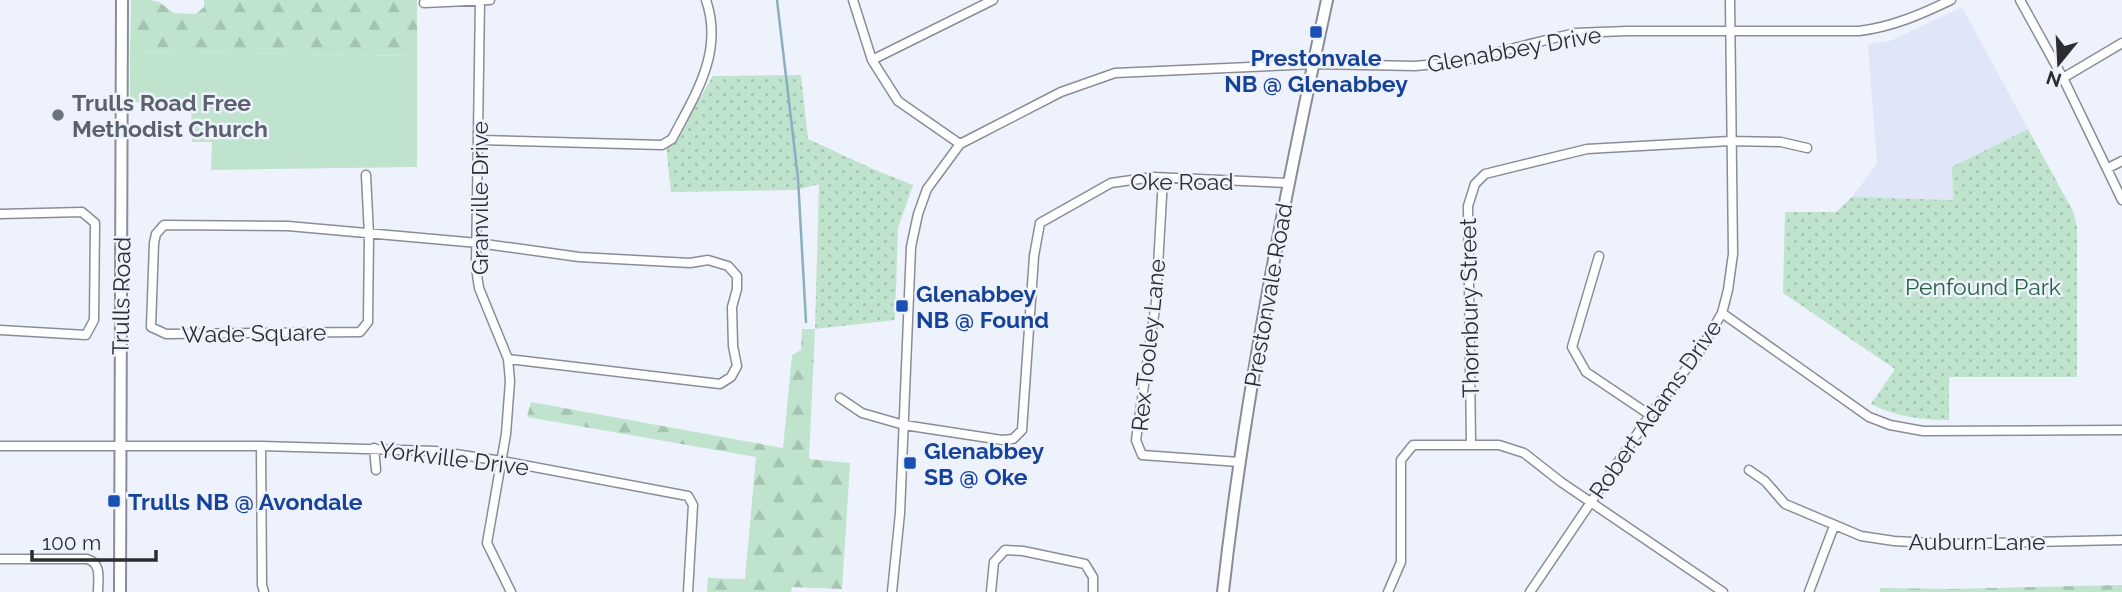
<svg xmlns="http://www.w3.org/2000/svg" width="2122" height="592" viewBox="0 0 2122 592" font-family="Raleway,sans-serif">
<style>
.built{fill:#dfe6f7}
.grass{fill:#bfe3cd}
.forest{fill:url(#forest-firs)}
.park{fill:url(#park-dots)}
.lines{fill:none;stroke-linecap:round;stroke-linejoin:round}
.stream{stroke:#89afc1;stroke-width:2.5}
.street-casing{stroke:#898d96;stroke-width:11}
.secondary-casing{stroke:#898d96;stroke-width:14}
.street{stroke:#fff;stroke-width:8}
.secondary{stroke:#fff;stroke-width:10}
.transit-dot{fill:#1a4fb4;stroke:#eef2fd;stroke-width:2.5}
.worship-dot{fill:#6b7280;stroke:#eef2fd;stroke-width:2.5}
.labels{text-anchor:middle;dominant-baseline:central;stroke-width:5;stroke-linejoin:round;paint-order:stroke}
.street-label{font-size:23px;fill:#2c2d31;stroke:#eef2fd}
.transit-label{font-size:23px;font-weight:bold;fill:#164399;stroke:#eef2fd;text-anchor:start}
.worship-label{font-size:23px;font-weight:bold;fill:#5b616d;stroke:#eef2fd;text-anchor:start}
.park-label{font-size:23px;fill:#296245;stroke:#eef2fd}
</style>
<defs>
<pattern id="forest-firs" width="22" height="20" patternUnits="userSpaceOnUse" patternTransform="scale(1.75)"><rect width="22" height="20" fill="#bfe3cd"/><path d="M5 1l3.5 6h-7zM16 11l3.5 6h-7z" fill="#a4c3b0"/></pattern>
<pattern id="park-dots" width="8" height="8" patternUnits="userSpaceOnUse" patternTransform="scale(1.75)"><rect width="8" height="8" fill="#bfe3cd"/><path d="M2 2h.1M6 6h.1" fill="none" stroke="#a4c3b0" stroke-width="1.8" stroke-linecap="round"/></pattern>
</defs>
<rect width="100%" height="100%" fill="#eef2fd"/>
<path class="built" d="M1962 7 2028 129 1952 167 1953 200 1852 197 1877 164 1868 44 1890 41Z"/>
<path class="grass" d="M130 51 417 56V167L211 170 212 142H192L191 104 130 102Z"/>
<path class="forest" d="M131 0H150L159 2 174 13 196 14 204 7V0H417V56L130 51Z
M802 329H815L809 459 850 463 842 589 792 587 791 592H707L708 578 745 579 756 457 527 417 531 402 783 448 792 355 801 350Z
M2122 585V592H1879L1881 588 1950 589Z"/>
<path class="park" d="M801 75 808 139 873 169 913 185 898 228 895 320 815 329 819 184 797 190 671 192 666 145 684 125 713 76Z
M2028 129 2073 211 2077 227V377H1949V420C1921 420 1897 417 1871 404L1895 369 1783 293 1785 212H1836L1852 197 1953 200 1952 167Z"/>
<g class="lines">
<path class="stream" d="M777 0 798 178 806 322"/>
<defs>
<path id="street" d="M480 0 476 268 479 288 508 359 510 381 506 434 487 543 511 592
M853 0 872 60 898 101 960 144
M2020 0 2063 78 2122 200
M424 3 490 0
M872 60 993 0
M2063 78 2122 43
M479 140 662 145 672 139C695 95 724 52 706 0
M2108 168 2122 161
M366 175 369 235 368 322 360 332 166 334 151 327 154 243 156 234 164 225 288 226 478 243 579 257 690 263 708 260 728 266 737 276V289L732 307 733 346 737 366 731 377 720 384 508 359
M1163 178 1156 302 1136 440 1142 455 1239 462
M0 214 82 212 95 223 94 320 86 335 0 330
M1599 256 1572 347 1586 372 1650 415
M1722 313 1869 417 1890 425 1923 431 2122 430
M840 398 862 413 904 425 1002 440 1013 439 1022 430 1034 256 1040 223 1111 183 1153 177 1288 183
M1471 444 1468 206 1475 184 1485 174 1587 149 1730 141 1781 142 1807 148
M0 446H261L435 451 502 461 688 496 693 505 688 592
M261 446 262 585 264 592
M374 448 376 470
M1749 470 1765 481 1785 504 1861 536 1894 541 1951 544 2122 540
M0 559H87C102 563 98 579 98 592
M892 592 900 513 911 247 918 214 927 189 960 144 1061 92 1115 73 1314 64 1415 66 1457 62 1575 33 1627 31H1859C1892 27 1922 14 1951 0
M991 592 994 562 1005 550 1023 551 1085 564 1093 577V592
M1388 592 1401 562V460L1413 445H1499L1524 453 1561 482 1723 592
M1530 592 1650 415 1698 354 1722 313 1728 290 1733 254 1730 0
M1809 592 1834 526"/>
<path id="secondary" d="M120 592 122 0
M1223 592C1245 392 1285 196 1327 0"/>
</defs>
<use href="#street" class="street-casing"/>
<use href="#secondary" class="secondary-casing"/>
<use href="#street" class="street"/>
<use href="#secondary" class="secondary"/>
</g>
<g class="transit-dot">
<rect x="1309" y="25" width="14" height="14" rx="3.5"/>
<rect x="895" y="299" width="14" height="14" rx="3.5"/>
<rect x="903" y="456" width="14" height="14" rx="3.5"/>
<rect x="107" y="494" width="14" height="14" rx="3.5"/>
</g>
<circle class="worship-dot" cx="58" cy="115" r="7"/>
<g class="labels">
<g class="street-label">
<text transform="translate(1514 49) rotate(-10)">Glenabbey Drive</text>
<text x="1182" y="181">Oke Road</text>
<text transform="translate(479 198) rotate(-90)">Granville Drive</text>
<text transform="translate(1268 295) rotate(-80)">Prestonvale Road</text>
<text transform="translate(121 296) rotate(-89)">Trulls Road</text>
<text transform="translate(1469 308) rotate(-91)">Thornbury Street</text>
<text transform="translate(254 333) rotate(-1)">Wade Square</text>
<text transform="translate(1148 345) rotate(-84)">Rex Tooley Lane</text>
<text transform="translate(1655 409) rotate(-55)">Robert Adams Drive</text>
<text transform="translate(454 458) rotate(7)">Yorkville Drive</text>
<text x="1977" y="541">Auburn Lane</text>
</g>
<g class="transit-label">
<text x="1316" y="57" text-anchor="middle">Prestonvale<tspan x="1316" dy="26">NB @ Glenabbey</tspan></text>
<text x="916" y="293">Glenabbey<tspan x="916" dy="26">NB @ Found</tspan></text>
<text x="924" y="450">Glenabbey<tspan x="924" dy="26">SB @ Oke</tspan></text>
<text x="128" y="501">Trulls NB @ Avondale</text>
</g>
<g class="worship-label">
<text x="72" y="102">Trulls Road Free<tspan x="72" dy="26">Methodist Church</tspan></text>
</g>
<g class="park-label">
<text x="1983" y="286">Penfound Park</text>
</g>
</g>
<g transform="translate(2059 63) rotate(198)" stroke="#eef2fd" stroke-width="5" paint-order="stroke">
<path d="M0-5L12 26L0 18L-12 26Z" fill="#2c2d31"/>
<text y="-10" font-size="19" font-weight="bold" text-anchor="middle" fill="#2c2d31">N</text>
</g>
<path d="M32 550v10h124v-10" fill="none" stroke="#2c2d31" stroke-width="3.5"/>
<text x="42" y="550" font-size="21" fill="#2c2d31" stroke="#eef2fd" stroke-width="5" paint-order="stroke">100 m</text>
</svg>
